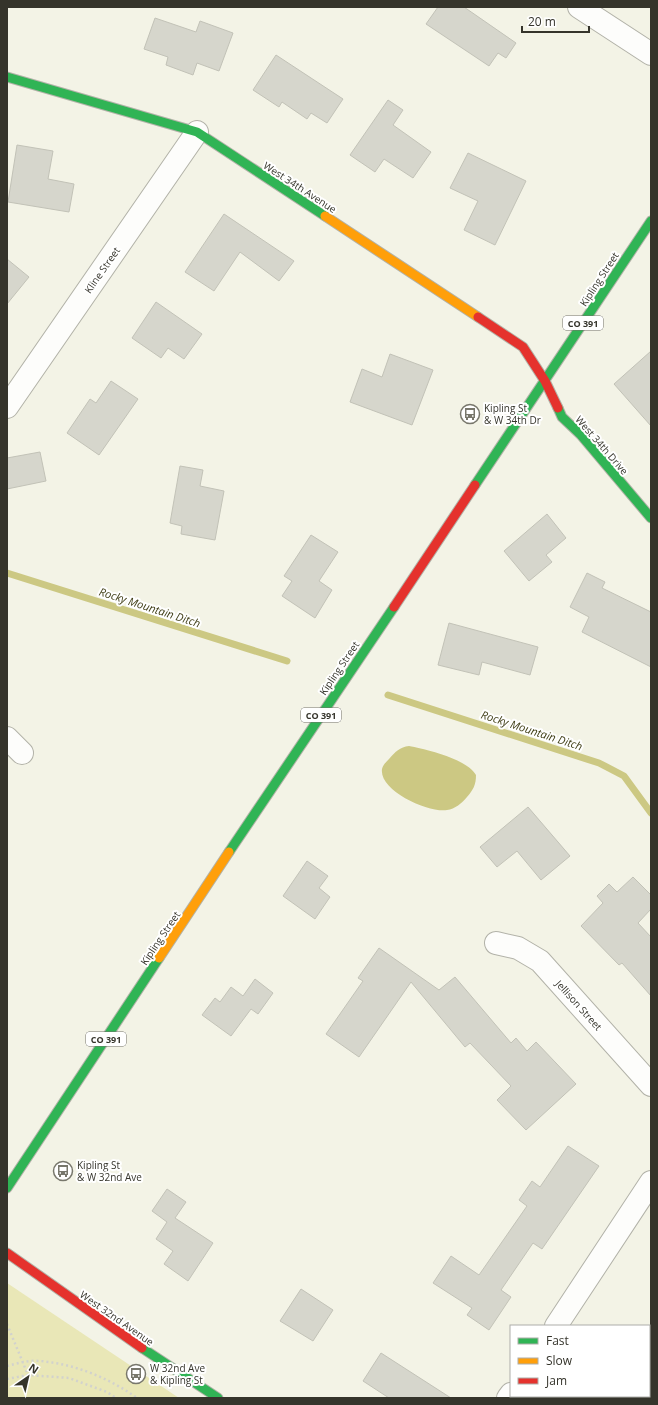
<svg xmlns="http://www.w3.org/2000/svg" width="658" height="1405" viewBox="0 0 658 1405" font-family="'Open Sans',sans-serif">
<style>
.green{fill:#e9e7b7}
.water{fill:#ccc883}
.lines{fill:none;stroke-linecap:round;stroke-linejoin:round}
.stream{stroke:#ccc883;stroke-width:7}
.building{fill:#d6d6cc;stroke:#c2c2b7}
.street-casing{stroke:#b2b2a8;stroke-width:24}
.fast-casing{stroke:#b2b2a8;stroke-width:11}
.slow-casing{stroke:#b2b2a8;stroke-width:11}
.jam-casing{stroke:#b2b2a8;stroke-width:11}
.path{stroke:#d2d2cd;stroke-width:2.5;stroke-dasharray:2 3;stroke-linecap:butt}
.street{stroke:#fdfdfb;stroke-width:22}
.fast{stroke:#30b455;stroke-width:9}
.slow{stroke:#ff9f0a;stroke-width:9}
.jam{stroke:#e5322d;stroke-width:9}
.labels{text-anchor:middle;dominant-baseline:central;stroke-width:4;stroke-linejoin:round;paint-order:stroke}
.shield{fill:#fff;stroke:#72716b;stroke-width:1}
.shield-label{font-size:9px;font-weight:bold;fill:#35342b}
.street-label{font-size:10px;fill:#35342b;stroke:#fff}
.poi-label{font-size:10px;fill:#35342b;stroke:#fff;text-anchor:start}
.water-label{font-size:11px;font-style:italic;fill:#3e3c14;stroke:#fff}
</style>
<rect width="100%" height="100%" fill="#f3f3e6"/>
<path class="green" d="M7 1283 179 1398H7Z"/>
<path class="water" d="M409 746C426 749 467 759 476 775 476 785 473 790 467 797 462 803 455 809 447 810 429 813 379 791 382 769 383 765 386 762 389 759 395 752 400 747 409 746Z"/>
<g class="lines">
<path class="stream" d="M7 573 287 661
M388 695 599 763 624 776 651 813"/>
</g>
<path class="building" d="M438 7H464L516 43 506 58 498 53 489 66 426 24Z
M155 18 196 32 200 21 233 33 219 71 197 63 193 75 166 65 168 57 144 49Z
M276 55 343 99 327 123 311 113 307 119 282 102 279 107 253 90Z
M388 100 403 110 393 125 431 152 413 178 384 159 375 172 350 155Z
M17 145 53 151 48 179 74 184 69 212 8 202Z
M468 153 526 181 495 245 464 230 478 201 450 188Z
M224 214 294 261 279 281 240 252 214 291 185 272Z
M7 259 29 277 7 304Z
M156 302 202 334 184 359 168 348 161 358 132 338Z
M651 351V426L614 384Z
M390 354 433 370 412 425 350 402 362 369 382 377Z
M111 381 138 399 99 455 67 433 90 399 96 403Z
M40 452 46 481 7 489V458Z
M180 466 203 470 200 486 224 491 215 540 181 534 182 526 170 523Z
M547 514 566 538 546 555 552 562 529 581 504 551Z
M311 535 338 552 319 581 332 590 315 618 282 596 292 581 284 576Z
M587 573 605 582 602 588 651 612V667L582 632 589 617 570 607Z
M449 623 538 647 530 675 482 662 479 675 438 665Z
M528 807 570 856 541 880 517 851 497 867 480 847Z
M307 861 328 876 319 888 330 897 315 919 283 896Z
M633 877 651 895V909L638 923 651 937V996L622 963 619 965 581 926 603 903 597 896 609 884 617 892Z
M379 948 439 990 455 977 511 1043 516 1038 527 1051 536 1042 576 1084 526 1130 497 1100 511 1086 470 1043 465 1047 411 982 359 1057 326 1034 363 981 358 978Z
M255 979 273 993 258 1014 251 1009 231 1036 202 1015 215 998 220 1002 231 987 243 996Z
M568 1146 599 1166 542 1249 533 1243 501 1290 511 1297 489 1330 467 1315 472 1308 433 1283 451 1256 479 1275 527 1206 519 1200 532 1181 540 1187Z
M167 1189 186 1202 175 1218 213 1243 188 1281 164 1264 173 1251 156 1239 167 1222 152 1211Z
M301 1289 333 1310 313 1341 280 1321Z
M381 1353 451 1398H389L363 1381Z"/>
<g class="lines">
<defs>
<path id="street" d="M579 7 651 54
M7 407 197 132
M7 738 22 753
M496 943 518 948 540 961 651 1085
M556 1326 651 1182
M508 1398 511 1394"/>
<path id="fast" d="M7 77 197 132 325 216
M558 408 562 417 581 435 651 518
M475 485 651 221
M229 852 394 607
M7 1188 159 958
M142 1348 218 1398"/>
<path id="slow" d="M325 216 478 317
M159 958 229 852"/>
<path id="jam" d="M478 317 523 347 545 381 558 408
M394 607 475 485
M7 1253 142 1348"/>
</defs>
<use href="#street" class="street-casing"/>
<use href="#fast" class="fast-casing"/>
<use href="#slow" class="slow-casing"/>
<use href="#jam" class="jam-casing"/>
<path class="path" d="M7 1324 28 1375
M7 1366C18 1363 29 1360 40 1361 75 1364 109 1378 137 1398
M7 1379 28 1375 69 1378 107 1392 116 1398"/>
<use href="#street" class="street"/>
<use href="#fast" class="fast"/>
<use href="#slow" class="slow"/>
<use href="#jam" class="jam"/>
</g>
<defs>
<symbol id="bus-ring" viewBox="-11 -11 22 22"><circle r="9.5" fill="#fff" stroke="#78776c" stroke-width="1.5"/><path d="M-5-6H5V4H4V6H2V4H-2V6H-4V4H-5ZM-3.5-4V0h7V-4ZM-3.5 1.2v1.5H-2V1.2ZM2 1.2v1.5H3.5V1.2Z" fill="#78776c"/></symbol>
</defs>
<g fill-rule="evenodd">
<use href="#bus-ring" x="459" y="403" width="22" height="22"/>
<use href="#bus-ring" x="52" y="1160" width="22" height="22"/>
<use href="#bus-ring" x="125" y="1363" width="22" height="22"/>
</g>
<g class="labels">
<g class="shield">
<rect x="563" y="316" width="40" height="14" rx="3"/>
<rect x="301" y="708" width="40" height="14" rx="3"/>
<rect x="86" y="1032" width="40" height="14" rx="3"/>
</g>
<g class="shield-label">
<text x="583" y="323">CO 391</text>
<text x="321" y="715">CO 391</text>
<text x="106" y="1039">CO 391</text>
</g>
<g class="street-label">
<text transform="translate(300 187) rotate(33)">West 34th Avenue</text>
<text transform="translate(102 270) rotate(-55)">Kline Street</text>
<text transform="translate(599 279) rotate(-57)">Kipling Street</text>
<text transform="translate(602 445) rotate(49)">West 34th Drive</text>
<text transform="translate(339 668) rotate(-56)">Kipling Street</text>
<text transform="translate(160 938) rotate(-56)">Kipling Street</text>
<text transform="translate(579 1005) rotate(48)">Jellison Street</text>
<text transform="translate(117 1318) rotate(35)">West 32nd Avenue</text>
</g>
<g class="poi-label">
<text x="484" y="408">Kipling St<tspan x="484" dy="12">&amp; W 34th Dr</tspan></text>
<text x="77" y="1165">Kipling St<tspan x="77" dy="12">&amp; W 32nd Ave</tspan></text>
<text x="150" y="1368">W 32nd Ave<tspan x="150" dy="12">&amp; Kipling St</tspan></text>
</g>
<g class="water-label">
<text transform="translate(150 607) rotate(18)">Rocky Mountain Ditch</text>
<text transform="translate(532 730) rotate(18)">Rocky Mountain Ditch</text>
</g>
</g>
<rect width="658" height="1405" fill="none" stroke="#35342b" stroke-width="16"/>
<rect x="510" y="1325" width="140" height="72" fill="#ffffff" stroke="#aeaeaa"/>
<rect x="518" y="1338" width="20" height="6" fill="#30b455" stroke="#aeaeaa"/>
<text x="546" y="1345" font-size="12" fill="#35342b">Fast</text>
<rect x="518" y="1358" width="20" height="6" fill="#ff9f0a" stroke="#aeaeaa"/>
<text x="546" y="1365" font-size="12" fill="#35342b">Slow</text>
<rect x="518" y="1378" width="20" height="6" fill="#e5322d" stroke="#aeaeaa"/>
<text x="546" y="1385" font-size="12" fill="#35342b">Jam</text>
<g transform="translate(28 1377) rotate(34)" stroke="#ffffff" stroke-width="3" paint-order="stroke">
<path d="M0-3L7 15L0 10L-7 15Z" fill="#35342b"/>
<text y="-6" font-size="11" font-weight="bold" text-anchor="middle" fill="#35342b">N</text>
</g>
<path d="M522 26v6h67v-6" fill="none" stroke="#35342b" stroke-width="2"/>
<text x="528" y="26" font-size="12" fill="#35342b" stroke="#ffffff" stroke-width="3" paint-order="stroke">20 m</text>
</svg>
